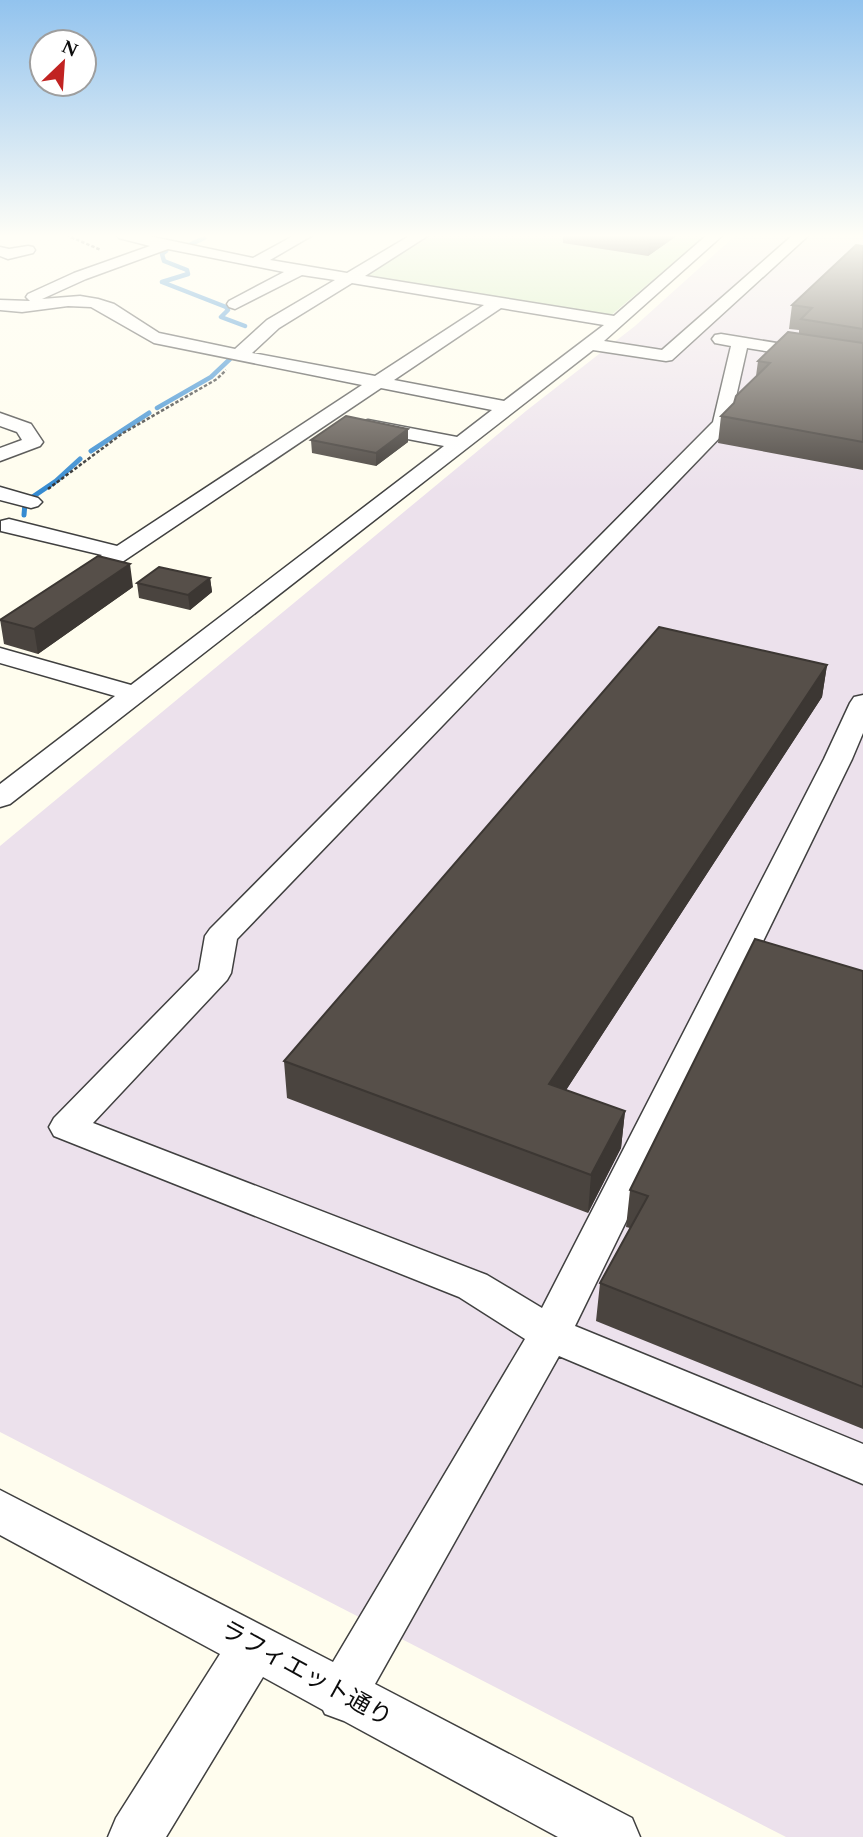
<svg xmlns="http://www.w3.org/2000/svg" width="863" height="1837" viewBox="0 0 863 1837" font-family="Spectral,'Noto Sans JP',serif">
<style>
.industrial{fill:#ece1ec}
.green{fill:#cfeab7}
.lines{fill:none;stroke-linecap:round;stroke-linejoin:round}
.stream-far1{stroke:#368bd1;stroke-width:4.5}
.stream{stroke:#368bd1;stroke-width:5}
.minor-casing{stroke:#404040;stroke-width:3}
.path{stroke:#2f2f2f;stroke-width:2.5;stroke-dasharray:3.5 2;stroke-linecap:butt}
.minor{fill:#fff;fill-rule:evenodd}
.wall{fill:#4a443f}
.shaded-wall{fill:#3c3733}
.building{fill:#564f49;stroke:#3c3733;stroke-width:2}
.labels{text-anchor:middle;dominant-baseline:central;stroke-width:7;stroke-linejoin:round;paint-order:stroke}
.near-street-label{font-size:24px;fill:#0d0d0d;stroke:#fff}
</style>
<rect width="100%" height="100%" fill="#fffdee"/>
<path class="industrial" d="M736 235H863V1837H786L0 1432V846L526 411 635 326Z"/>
<path class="green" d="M430 235H695L705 236 609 317 362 276Z"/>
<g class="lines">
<path class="stream-far1" d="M187 246 204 238
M166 251 162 254 164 261 187 270 188 274 162 282 226 307 228 310 221 317 245 326
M157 408 211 377 230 359"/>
<path class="stream" d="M91 451 149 413
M31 498 56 481 80 459
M24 515 25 503"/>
<defs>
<path id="minor" d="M117 235H144L253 258 295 235H313L270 260 347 273 411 235H429L365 276 614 316 707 235H723L604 341 662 350 793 235H809L672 360 666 361 593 350 10 804 0 807V784L115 696 0 663V648L131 685 444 446 361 430 358 426 361 422 368 420 457 437 492 410 381 388 82 589H66L62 584 66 579 102 555 1 531V521L9 519 117 546 362 385 154 343 91 307 68 306 22 312 0 310V300L30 301 26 297 28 294 74 273 150 246 119 238ZM168 249 284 272 229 301 227 304 229 307 235 309 302 275 335 280 267 320 235 349 159 333 114 304 98 299 80 296 42 299 86 279ZM352 283 484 305 375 376 252 353 279 328ZM501 308 604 325 504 401 394 380Z
M28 246 33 247 35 250 33 253 8 259 0 256V247L9 249Z
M721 334 863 357V367L747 348 729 428 237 939 231 973 227 980 93 1123 487 1275 542 1308 824 759 850 703 854 697 863 695V733L852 759 575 1326 863 1444V1484L559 1356 375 1684 632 1818 640 1837H558L344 1721 325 1714 323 1710 263 1677 166 1837H108L116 1818 220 1654 0 1535V1490L333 1662 525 1339 459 1297 54 1136 49 1127 54 1118 199 970 205 936 210 929 713 422 731 346 715 343 712 339 715 335Z
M0 413 31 424 43 442 40 446 0 461V448L22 440 17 432 0 426Z
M0 487 38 498 42 502 38 506 31 508 0 500Z"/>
</defs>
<use href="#minor" class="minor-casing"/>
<path class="path" d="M66 235 101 250
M48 489 123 433 217 379 226 370"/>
<use href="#minor" class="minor"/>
</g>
<path class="wall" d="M563 235H675V237L648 256 563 243Z
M863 246V470L718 443 721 416 734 403 756 376 758 361 799 334V330L789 329 792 305Z
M408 429V442L376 466 312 453 311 440Z
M210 578 212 592 190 610 139 598 137 583Z
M133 587 38 654 4 644 0 619Z
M827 665 822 697 566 1090 625 1111 621 1148 588 1213 287 1098 284 1061Z
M863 971V1429L596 1321 600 1283 630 1228 626 1227 630 1190Z"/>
<path class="shaded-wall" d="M654 235H675V237L648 256 650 238Z
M408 429V442L376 466V453Z
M130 564 133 587 38 654 34 629Z
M210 578 212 592 190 610 188 595Z
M827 665 822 697 546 1121 549 1084Z
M625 1111 621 1148 588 1213 591 1175Z"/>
<path class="building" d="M627 235H654L650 238Z
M856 245 863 246V329L801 319 812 308 792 305Z
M788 332 863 343V442L721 416 734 403 736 396 770 363 758 361Z
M346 416 408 429 376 453 311 440Z
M98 556 130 564 34 629 0 620Z
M159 567 210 578 188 595 137 583Z
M659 627 827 665 549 1084 625 1111 591 1175 284 1061Z
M755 939 863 971V1387L600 1283 648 1196 630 1190Z"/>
<linearGradient id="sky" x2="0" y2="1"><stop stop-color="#92c3ee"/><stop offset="0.48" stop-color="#fffef7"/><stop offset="1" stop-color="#fffef7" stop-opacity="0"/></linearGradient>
<rect width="863" height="492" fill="url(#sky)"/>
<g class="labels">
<g class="near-street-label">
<text transform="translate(306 1674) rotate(29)">ラフィエット通り</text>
</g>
</g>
<g transform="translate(63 63) rotate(25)"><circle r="33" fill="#ffffff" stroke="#9e9e9e" stroke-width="2"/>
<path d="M0-5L12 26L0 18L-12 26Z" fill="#c12322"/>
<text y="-10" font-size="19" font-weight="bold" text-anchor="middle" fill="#0d0d0d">N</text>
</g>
</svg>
